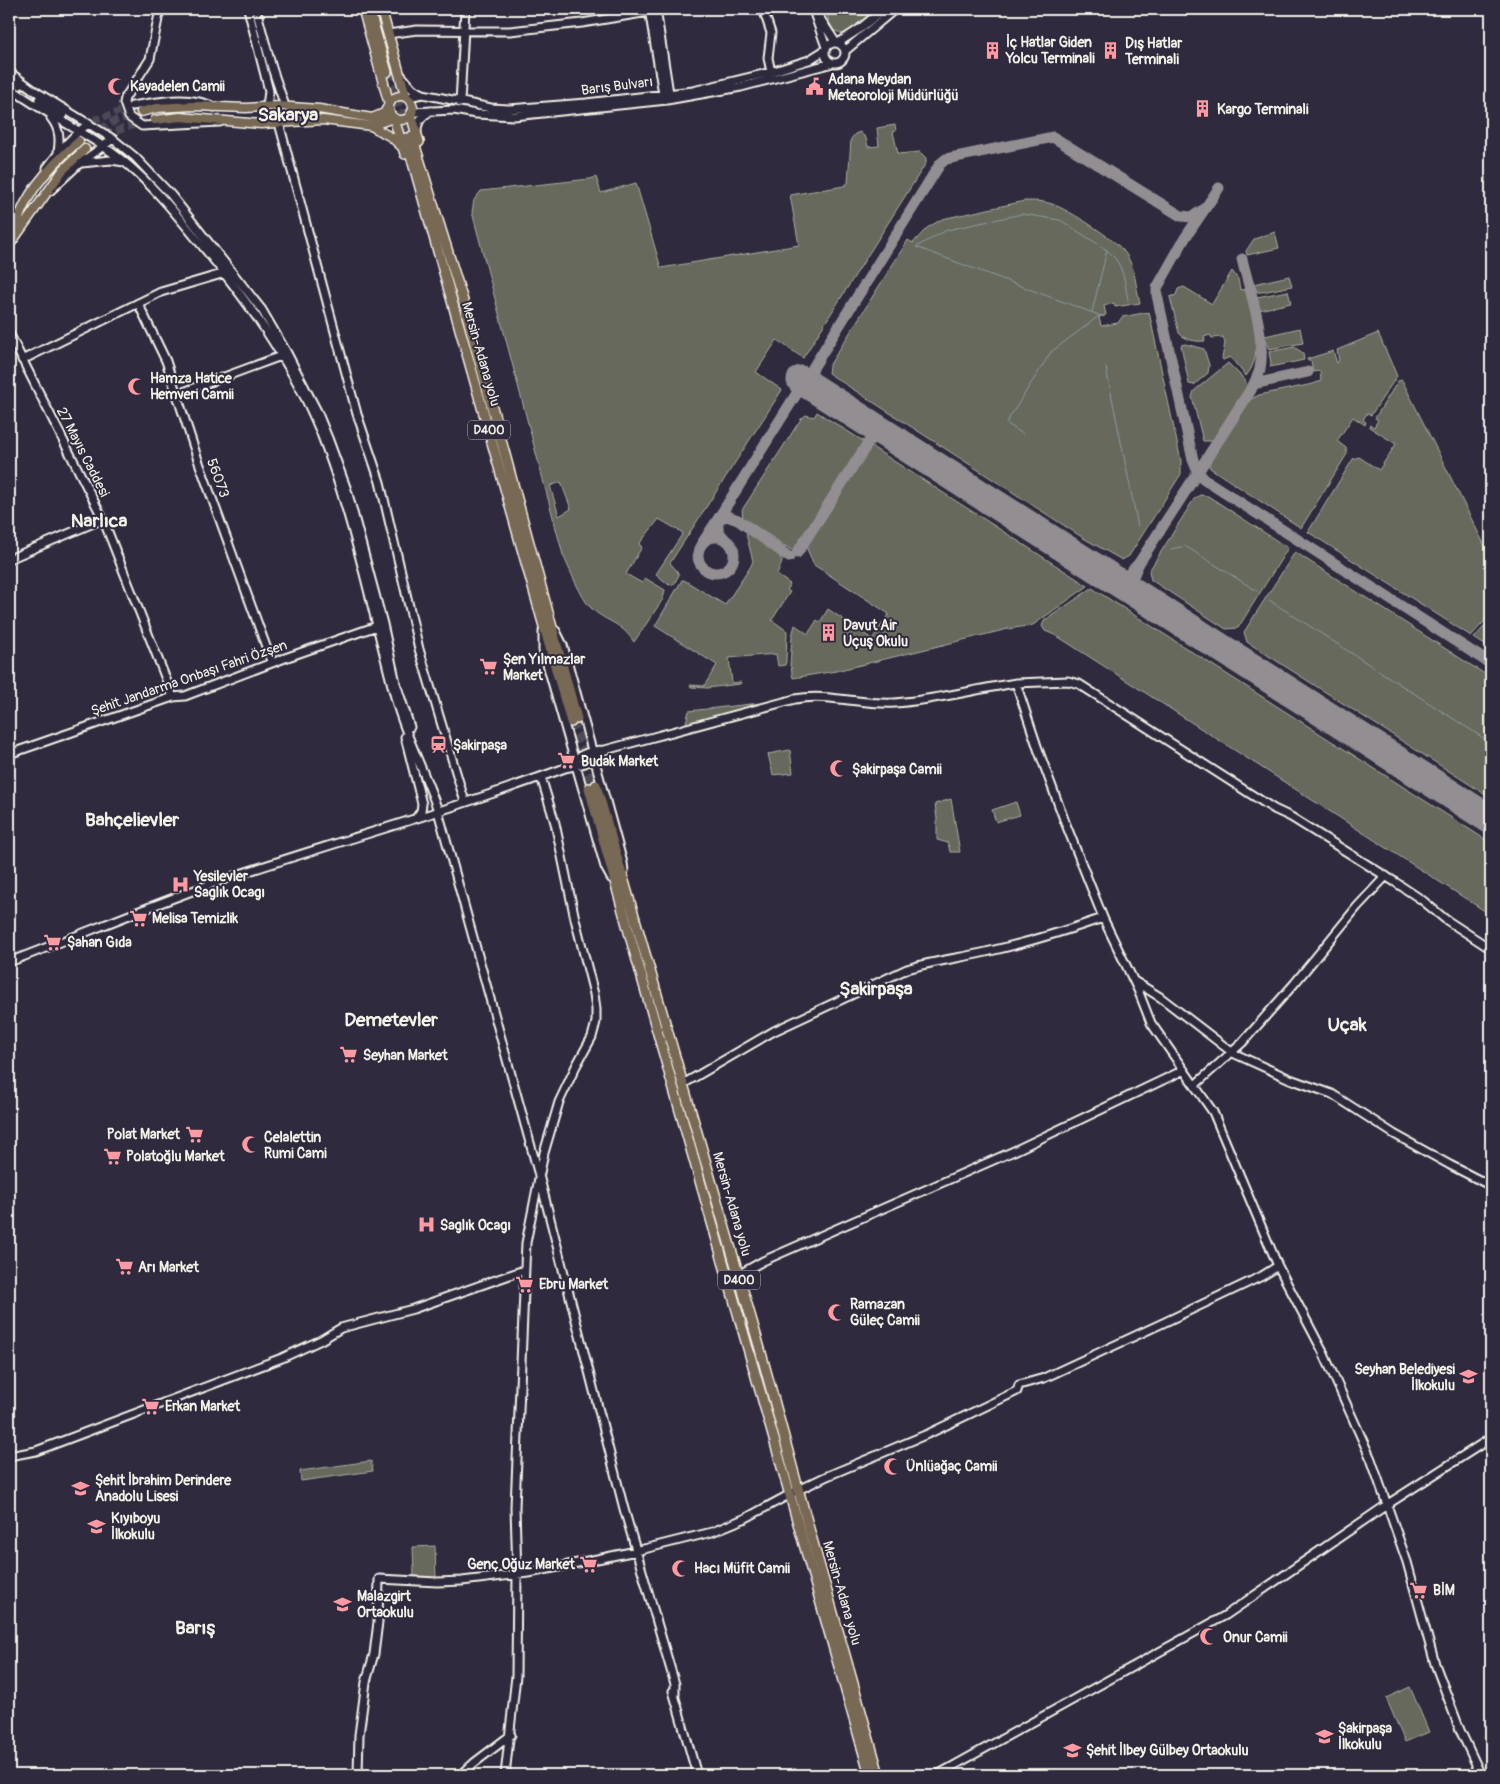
<svg xmlns="http://www.w3.org/2000/svg" width="1500" height="1784" viewBox="0 0 1500 1784" font-family="Pangolin,sans-serif">
<style>
.green{fill:#66695b;stroke:#adada2;fill-rule:evenodd}
.lines{fill:none;stroke-linecap:round;stroke-linejoin:round}
.stream{stroke:#8e9ba2;stroke-width:1}
.taxiway{stroke:#928e92;stroke-width:11}
.runway{stroke:#928e92;stroke-width:29}
.secondary-tunnel{stroke:#4d4857;stroke-width:7;stroke-dasharray:7 3.5;stroke-linecap:butt}
.primary-tunnel{stroke:#4d4857;stroke-width:8;stroke-dasharray:8 4;stroke-linecap:butt}
.highway-tunnel{stroke:#4d4857;stroke-width:9;stroke-dasharray:9 4.5;stroke-linecap:butt}
.secondary-casing{stroke:#f4f1e8;stroke-width:11}
.primary-casing{stroke:#f4f1e8;stroke-width:11}
.highway-casing{stroke:#f4f1e8;stroke-width:12}
.secondary{stroke:#2f2a3d;stroke-width:7}
.primary{stroke:#786954;stroke-width:8}
.highway{stroke:#786954;stroke-width:9}
.labels{text-anchor:middle;dominant-baseline:central;stroke-width:4;stroke-linejoin:round;paint-order:stroke}
.shield{fill:#2f2a3d;stroke:#b9b5b5;stroke-width:1}
.shield-label{font-size:12px;font-weight:bold;fill:#f4f1e8}
.poi-label{font-size:14px;font-weight:bold;fill:#f4f1e8;stroke:#2f2a3d;text-anchor:start}
.street-label{font-size:14px;fill:#f4f1e8;stroke:#2f2a3d}
.district-label{font-size:19px;font-weight:bold;fill:#f4f1e8;stroke:#2f2a3d}
</style>
<rect width="100%" height="100%" fill="#2f2a3d"/>
<filter id="ink" filterUnits="userSpaceOnUse"><feTurbulence type="fractalNoise" baseFrequency=".02" numOctaves="2"/><feDisplacementMap in="SourceGraphic" scale="10" xChannelSelector="R" yChannelSelector="G"/><feConvolveMatrix kernelMatrix="1 2 1 2 8 2 1 2 1" color-interpolation-filters="sRGB"/></filter>
<g filter="url(#ink)">
<path class="green" d="M824 9H879L852 31 845 35 833 30Z
M895 125 896 131 893 132 898 154 920 152 926 158V163L803 358 777 340 756 372 782 390 670 563 677 571 679 575 674 584 669 585 656 574 683 533 659 519 639 544 642 547 626 574 642 583 645 578 665 590 663 599 634 642C620 621 607 623 591 608 581 598 569 568 563 555L472 212 474 200 481 191 590 179 596 177 601 193 636 183 661 268 799 245 790 195 844 186 848 183 851 139 855 134 860 132 866 138 868 147 879 146 877 128ZM561 482 571 509 559 516 550 486Z
M1025 201C1034 201 1043 201 1052 204 1069 210 1116 239 1126 254 1135 268 1136 287 1140 303L1115 307 1114 303 1104 306 1106 315 1099 317 1101 326 1118 323 1122 317 1149 312 1181 461V474L1129 556 1122 560 1085 539 828 373 829 366 908 240 913 243 927 228 942 219Z
M1275 232 1279 248 1247 255 1246 251 1254 239Z
M1232 271 1238 279 1240 290 1246 289C1251 315 1266 353 1246 376L1230 357 1223 360 1222 358 1225 343 1223 337 1212 338 1210 335 1204 337 1205 341C1196 342 1185 340 1179 333L1170 297 1176 295 1178 289 1184 287 1212 304Z
M1289 276 1292 286 1262 292H1257L1254 284Z
M1288 291 1291 303 1259 310 1257 297Z
M1300 328 1303 343 1269 349 1268 347 1265 336Z
M1378 333 1397 376 1371 415 1367 413 1363 420 1366 422 1365 425 1353 417 1337 441 1346 448 1347 454 1301 528 1210 468 1209 464 1251 399 1259 395 1313 384 1321 381 1320 371 1313 372 1311 361H1308L1307 359 1333 351 1337 363 1339 361 1337 350Z
M1185 344 1204 349 1209 365 1208 373 1194 385 1189 384 1181 345Z
M1294 347 1303 353 1304 360 1270 367 1271 363 1269 352Z
M1228 363 1245 380 1247 386 1212 441H1203L1192 397 1194 391Z
M1402 380 1491 558V614L1471 636 1308 532 1353 459 1359 457 1379 470 1396 444 1369 427 1370 425 1374 427 1378 420 1375 418 1398 381Z
M817 412 863 441 862 448 796 547 791 550 743 518 742 510 801 419 806 415 814 417Z
M872 447 1088 586 1033 625 1008 629 836 671 793 678 791 667 790 666 792 636 795 625 808 634 817 620 820 622 828 609 872 639 889 614 814 565 807 549 809 537 867 450Z
M1200 495 1208 496 1288 548 1238 628 1226 629 1151 580 1149 571 1194 499Z
M746 534H749L779 554 782 562 777 575 790 584 787 590 790 592 772 620 787 631 786 662 785 665 778 666 776 654 729 658 732 683 741 682 740 684 707 688 691 687 690 685 704 686 717 665 655 626 682 580H684L725 605 751 566 753 561Z
M1295 552 1491 678V798L1247 642 1244 632Z
M1092 588 1491 843V915L1057 636 1045 631 1042 626 1044 621Z
M1491 619V649L1474 638Z
M760 703 735 712 685 726 689 711Z
M790 750 793 773 773 775 768 754Z
M951 799 960 852H950L948 843 937 840V819L935 804Z
M1016 802 1020 815 996 822 992 810Z
M371 1461 373 1471 301 1481 300 1471Z
M435 1546 436 1578 414 1577 413 1547Z
M1410 1687 1429 1732 1405 1742 1386 1698Z"/>
<g class="lines">
<path class="stream" d="M1092 312 1107 250C1124 265 1124 279 1128 300
M1104 317 916 247 947 230 1022 214 1060 220 1107 250
M1106 368 1138 526
M1023 434 1006 423 1051 352 1099 316
M1171 549 1185 546 1257 591
M1269 600 1491 743"/>
<path class="taxiway" d="M1219 188 1185 238 1157 288V295L1193 460 1198 472 1205 480 1491 664
M814 366 940 164 946 159 1053 137 1181 216 1192 217 1203 210
M1254 384 1308 372
M718 519 814 366C809 377 813 385 822 393L806 387 798 392
M718 519 727 516 738 520 789 557
M698 555a18 18 0 1 1 36 0a18 18 0 1 1-36 0Z
M703 542 718 519V531L725 539
M797 553 870 440 878 436 888 435
M1139 563 1251 390C1254 383 1258 376 1260 369 1266 334 1250 293 1242 259
M1109 576 1121 579 1129 574 1139 563C1134 573 1128 585 1137 594"/>
<path class="runway" d="M801 380 1491 820"/>
<path class="secondary-tunnel" d="M63 115C89 127 107 115 132 107"/>
<path class="primary-tunnel" d="M79 141 115 121 141 112
M85 149C106 133 129 125 155 120"/>
<path class="highway-tunnel" d="M392 70 412 136
M391 86 406 138
M577 719 596 785
M571 722 589 788"/>
<defs>
<path id="secondary" d="M160 9 150 59 125 98 124 103 129 117 142 126 220 122
M248 9 269 91 267 106
M256 9 272 68 285 106
M649 9 663 94
M656 9 669 93
M763 9 771 33 768 58 771 72
M814 9 836 43
M815 16 826 47
M388 34 417 30 510 31 582 23 667 9
M825 53a10 10 0 1 1 20 0a10 10 0 1 1-20 0Z
M838 43 858 30 884 9
M845 51 895 9
M9 72 35 91 113 139 135 157 171 195 262 310 287 353 317 411 328 438 347 490 383 624 396 683 410 727
M401 75 413 89 423 94
M9 77 20 85
M9 87C49 117 101 139 136 172 158 192 176 214 195 237 244 296 291 360 320 431 354 518 372 611 396 701 406 738 426 774 438 811L540 1179 624 1509 675 1684V1695
M407 97 423 94 491 108 509 109 586 103 693 91 771 72 809 60 825 50
M39 99 63 115
M460 103 465 9
M132 106C158 102 189 94 214 107
M412 112 454 110 476 114 514 116 667 100 741 87 833 63
M51 118C60 129 60 140 58 152
M279 123 357 414 380 482 419 649 465 802
M417 132C417 121 422 116 431 111
M82 163 111 160 124 162
M47 168C59 151 72 136 89 123
M50 191 80 163 113 139
M9 208 19 219
M138 303 166 361 197 457 272 663
M9 333 103 519 173 697
M22 360 161 292 225 273
M178 394 281 356
M9 559 103 519
M543 631V650L605 867 611 878
M556 631 563 645 623 863 624 871
M1016 683 1068 681 1079 684 1274 809 1291 817 1395 882 1422 900 1445 919 1491 949
M405 737 422 804 421 811 416 818
M9 754 173 697 185 696 285 658 377 626
M565 768C578 756 587 750 605 750L795 699C828 693 861 705 895 703 936 700 976 689 1016 683L1038 749 1065 822 1104 920 1138 990 1151 1023 1213 1112 1278 1266 1323 1352 1371 1459 1407 1562 1435 1664 1460 1730 1481 1775
M9 962C83 934 156 903 231 877 342 840 455 809 565 768 581 766 593 761 605 750
M1134 981 1160 997 1233 1053 1290 1079 1332 1094 1394 1134 1450 1165 1491 1186
M683 1084 774 1031 907 969C933 961 960 958 986 952 1026 943 1065 931 1103 918
M1195 1085 1242 1043 1294 984 1357 907 1386 876
M738 1275 763 1261 1014 1151 1184 1070
M9 1456 36 1451 282 1358 321 1340 341 1328 413 1309 524 1270
M673 1691 697 1775
M358 1775 359 1735 366 1682 374 1654 378 1622 379 1579 437 1582 462 1581 529 1573 636 1551 712 1532 746 1518 798 1490 825 1477 930 1433 1017 1391 1019 1385 1044 1378 1163 1323 1262 1276 1278 1266
M461 1775 474 1763 511 1735
M505 1775 516 1676 517 1574 515 1507 526 1243 544 1153 559 1102 576 1066 592 1037 596 1022V1009L594 994 575 919 555 823 541 777
M937 1775 1226 1615 1388 1504 1491 1438"/>
<path id="primary" d="M389 108a12 12 0 1 1 24 0a12 12 0 1 1-24 0Z
M141 112 157 108 194 106 246 108 277 106 319 109 372 118 384 113 388 106
M155 120 180 117 261 124 323 120 371 126 393 118
M371 126 391 137 403 148
M15 234C20 197 51 165 79 141
M9 246 63 170 85 149"/>
<path id="highway" d="M363 9 389 103
M381 9 406 97
M371 16 387 72
M411 114 419 142
M394 119 405 154
M412 136 464 304 577 719
M406 138 571 722
M596 785 760 1349 808 1525 879 1775
M589 788 632 943 870 1775"/>
</defs>
<use href="#secondary" class="secondary-casing"/>
<use href="#primary" class="primary-casing"/>
<use href="#highway" class="highway-casing"/>
<use href="#secondary" class="secondary"/>
<use href="#primary" class="primary"/>
<use href="#highway" class="highway"/>
</g>
</g>
<defs>
<symbol id="building-bare" viewBox="-9 -9 18 18"><path d="M-4-6H4V6H1V3H-1V6H-4ZM-2.5-4.3h1.7v1.8h-1.7ZM.8-4.3h1.7v1.8H.8ZM-2.5-1h1.7V.8h-1.7ZM.8-1h1.7V.8H.8Z" fill="#ff9aa2" stroke="#2f2a3d" stroke-width="2.5" paint-order="stroke"/></symbol>
<symbol id="mosque-bare" viewBox="-9 -9 18 18"><path d="M3.5-4.9A6 6 0 1 0 3.5 4.9A5 5 0 1 1 3.5-4.9Z" fill="#ff9aa2" stroke="#2f2a3d" stroke-width="2.5" paint-order="stroke"/></symbol>
<symbol id="civic-bare" viewBox="-9 -9 18 18"><path d="M-.6-6.5H3V-4.5H.6V-3L4-1V1h2V6H-6V1h2V-1L-.6-3ZM-1.2 2.5V6h2.4V2.5Z" fill="#ff9aa2" stroke="#2f2a3d" stroke-width="2.5" paint-order="stroke"/></symbol>
<symbol id="supermarket-bare" viewBox="-9 -9 18 18"><path d="M-6-5.5h2.5l.6 2H6L4.5 2H-2.5L-4.4-4H-6ZM-1.5 3.2a1.3 1.3 0 1 0 .1 0ZM3 3.2a1.3 1.3 0 1 0 .1 0Z" fill="#ff9aa2" stroke="#2f2a3d" stroke-width="2.5" paint-order="stroke"/></symbol>
<symbol id="station-bare" viewBox="-9 -9 18 18"><path d="M-3-6H3Q5-6 5-4V2Q5 4 3 4L4.5 6H3L1.5 4h-3L-3 6H-4.5L-3 4Q-5 4-5 2V-4Q-5-6-3-6ZM-3.5-4v3h7v-3ZM-3.5 1v1.5H-2V1ZM2 1v1.5H3.5V1Z" fill="#ff9aa2" stroke="#2f2a3d" stroke-width="2.5" paint-order="stroke"/></symbol>
<symbol id="hospital-bare" viewBox="-9 -9 18 18"><path d="M-5-5h3v3.5h4V-5h3V5h-3V1.5h-4V5h-3Z" fill="#ff9aa2" stroke="#2f2a3d" stroke-width="2.5" paint-order="stroke"/></symbol>
<symbol id="school-bare" viewBox="-9 -9 18 18"><path d="M0-5L7-2L0 1L-7-2ZM-4 1L0 2.5L4 1V4Q0 6-4 4Z" fill="#ff9aa2" stroke="#2f2a3d" stroke-width="2.5" paint-order="stroke"/></symbol>
</defs>
<g fill-rule="evenodd">
<use href="#building-bare" x="980" y="38" width="25" height="25"/>
<use href="#building-bare" x="1098" y="38" width="25" height="25"/>
<use href="#mosque-bare" x="104" y="74" width="25" height="25"/>
<use href="#civic-bare" x="802" y="74" width="25" height="25"/>
<use href="#building-bare" x="1190" y="96" width="25" height="25"/>
<use href="#mosque-bare" x="124" y="374" width="25" height="25"/>
<use href="#building-bare" x="816" y="620" width="25" height="25"/>
<use href="#supermarket-bare" x="476" y="654" width="25" height="25"/>
<use href="#station-bare" x="426" y="732" width="25" height="25"/>
<use href="#supermarket-bare" x="554" y="748" width="25" height="25"/>
<use href="#mosque-bare" x="826" y="756" width="25" height="25"/>
<use href="#hospital-bare" x="168" y="872" width="25" height="25"/>
<use href="#supermarket-bare" x="126" y="906" width="25" height="25"/>
<use href="#supermarket-bare" x="40" y="930" width="25" height="25"/>
<use href="#supermarket-bare" x="336" y="1042" width="25" height="25"/>
<use href="#supermarket-bare" x="182" y="1122" width="25" height="25"/>
<use href="#mosque-bare" x="238" y="1132" width="25" height="25"/>
<use href="#supermarket-bare" x="100" y="1144" width="25" height="25"/>
<use href="#hospital-bare" x="414" y="1212" width="25" height="25"/>
<use href="#supermarket-bare" x="112" y="1254" width="25" height="25"/>
<use href="#supermarket-bare" x="512" y="1272" width="25" height="25"/>
<use href="#mosque-bare" x="824" y="1300" width="25" height="25"/>
<use href="#school-bare" x="1456" y="1364" width="25" height="25"/>
<use href="#supermarket-bare" x="138" y="1394" width="25" height="25"/>
<use href="#mosque-bare" x="880" y="1454" width="25" height="25"/>
<use href="#school-bare" x="68" y="1476" width="25" height="25"/>
<use href="#school-bare" x="84" y="1514" width="25" height="25"/>
<use href="#supermarket-bare" x="576" y="1552" width="25" height="25"/>
<use href="#mosque-bare" x="668" y="1556" width="25" height="25"/>
<use href="#supermarket-bare" x="1406" y="1578" width="25" height="25"/>
<use href="#school-bare" x="330" y="1592" width="25" height="25"/>
<use href="#mosque-bare" x="1196" y="1624" width="25" height="25"/>
<use href="#school-bare" x="1312" y="1724" width="25" height="25"/>
<use href="#school-bare" x="1060" y="1738" width="25" height="25"/>
</g>
<g class="labels">
<g class="shield">
<rect x="468" y="420.5" width="42" height="19" rx="4"/>
<rect x="718" y="1270.5" width="42" height="19" rx="4"/>
</g>
<g class="shield-label">
<text x="489" y="430">D400</text>
<text x="739" y="1280">D400</text>
</g>
<g class="poi-label">
<text x="1006" y="42">İç Hatlar Giden<tspan x="1006" dy="16">Yolcu Terminali</tspan></text>
<text x="1125" y="43">Dış Hatlar<tspan x="1125" dy="16">Terminali</tspan></text>
<text x="828" y="79">Adana Meydan<tspan x="828" dy="16">Meteoroloji Müdürlüğü</tspan></text>
<text x="130" y="86">Kayadelen Camii</text>
<text x="1217" y="109">Kargo Terminali</text>
<text x="150" y="378">Hamza Hatice<tspan x="150" dy="16">Hemveri Camii</tspan></text>
<text x="843" y="625">Davut Air<tspan x="843" dy="16">Uçuş Okulu</tspan></text>
<text x="503" y="659">Şen Yılmazlar<tspan x="503" dy="16">Market</tspan></text>
<text x="453" y="745">Şakirpaşa</text>
<text x="581" y="761">Budak Market</text>
<text x="852" y="769">Şakirpaşa Camii</text>
<text x="194" y="876">Yesilevler<tspan x="194" dy="16">Saglık Ocagı</tspan></text>
<text x="152" y="918">Melisa Temizlik</text>
<text x="67" y="942">Şahan Gıda</text>
<text x="363" y="1055">Seyhan Market</text>
<text x="180" y="1134" text-anchor="end">Polat Market</text>
<text x="264" y="1137">Celalettin<tspan x="264" dy="16">Rumi Cami</tspan></text>
<text x="126" y="1156">Polatoğlu Market</text>
<text x="440" y="1225">Saglık Ocagı</text>
<text x="138" y="1267">Arı Market</text>
<text x="539" y="1284">Ebru Market</text>
<text x="850" y="1304">Ramazan<tspan x="850" dy="16">Güleç Camii</tspan></text>
<text x="1455" y="1369" text-anchor="end">Seyhan Belediyesi<tspan x="1455" dy="16">İlkokulu</tspan></text>
<text x="165" y="1406">Erkan Market</text>
<text x="906" y="1466">Ünlüağaç Camii</text>
<text x="95" y="1480">Şehit İbrahim Derindere<tspan x="95" dy="16">Anadolu Lisesi</tspan></text>
<text x="111" y="1518">Kıyıboyu<tspan x="111" dy="16">İlkokulu</tspan></text>
<text x="575" y="1564" text-anchor="end">Genç Oğuz Market</text>
<text x="694" y="1568">Hacı Müfit Camii</text>
<text x="1433" y="1590">BİM</text>
<text x="357" y="1596">Malazgirt<tspan x="357" dy="16">Ortaokulu</tspan></text>
<text x="1223" y="1637">Onur Camii</text>
<text x="1338" y="1728">Şakirpaşa<tspan x="1338" dy="16">İlkokulu</tspan></text>
<text x="1086" y="1750">Şehit İlbey Gülbey Ortaokulu</text>
</g>
<g class="street-label">
<text transform="translate(617 86) rotate(-7)">Barış Bulvarı</text>
<text transform="translate(481 354) rotate(74)">Mersin-Adana yolu</text>
<text transform="translate(83 452) rotate(63)">27 Mayıs Caddesi</text>
<text transform="translate(218 478) rotate(70)">56073</text>
<text transform="translate(189 678) rotate(-19)">Şehit Jandarma Onbaşı Fahri Özşen</text>
<text transform="translate(732 1204) rotate(74)">Mersin-Adana yolu</text>
<text transform="translate(842 1593) rotate(74)">Mersin-Adana yolu</text>
</g>
<g class="district-label">
<text x="288" y="115">Sakarya</text>
<text x="99" y="521">Narlıca</text>
<text x="132" y="820">Bahçelievler</text>
<text x="876" y="989">Şakirpaşa</text>
<text x="391" y="1020">Demetevler</text>
<text x="1347" y="1025">Uçak</text>
<text x="195" y="1628">Barış</text>
</g>
</g>
<rect width="1500" height="1784" fill="none" stroke="#2f2a3d" stroke-width="30"/>
<rect x="15" y="15" width="1470" height="1754" fill="none" stroke="#f4f1e8" stroke-width="2" filter="url(#ink)"/>
</svg>
